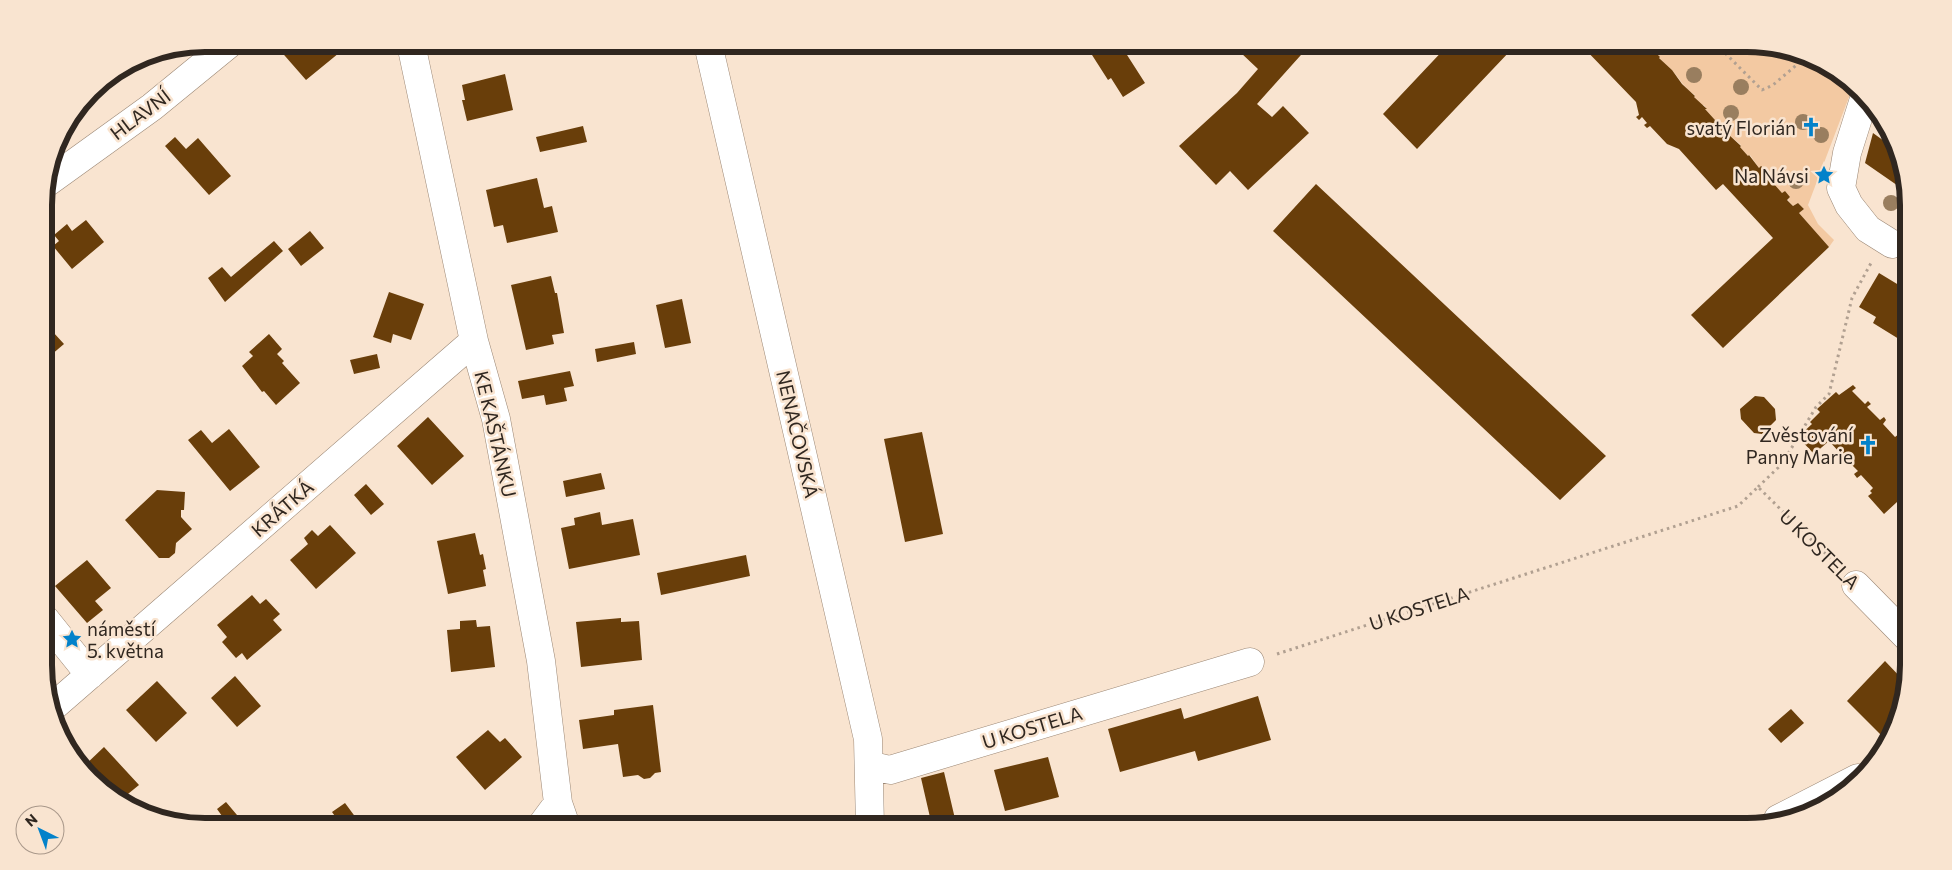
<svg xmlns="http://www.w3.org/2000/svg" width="1952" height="870" viewBox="0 0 1952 870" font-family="Commissioner,sans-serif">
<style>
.green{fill:#f3c9a2}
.building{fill:#693e0a}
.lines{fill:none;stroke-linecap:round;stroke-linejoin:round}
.minor-casing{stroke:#9b8775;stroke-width:29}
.path{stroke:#b1a091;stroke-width:3;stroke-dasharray:2.5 4;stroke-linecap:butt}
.minor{stroke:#fff;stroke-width:28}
.tree{fill:#997e5f}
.labels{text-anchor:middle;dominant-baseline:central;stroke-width:5;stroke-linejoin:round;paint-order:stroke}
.street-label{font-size:19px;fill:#302720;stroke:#f9e4d0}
.poi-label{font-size:19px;fill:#302720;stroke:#f9e4d0;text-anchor:end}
.rim{fill:none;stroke:#302720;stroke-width:6}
</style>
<rect width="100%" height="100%" fill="#f9e4d0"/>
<path class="green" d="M1648 44H1746L1808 56 1852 89 1808 205 1818 224 1834 240 1829 247 1799 213 1804 209 1798 203 1793 206 1788 200 1790 197 1785 191 1782 193 1774 184 1776 181 1773 179 1771 180 1764 172 1765 169 1762 166 1759 168 1750 155 1748 156 1740 147 1741 145 1728 134 1729 133 1725 131 1705 109 1706 108 1704 105 1702 106 1694 97 1695 95C1684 88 1680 79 1671 69 1666 64 1660 60 1658 55H1656L1647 46Z"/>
<path class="building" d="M283 44H332L339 53 306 80 278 48Z
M1008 44H1033L1016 55Z
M1085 44H1120L1145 83 1123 97 1111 78 1108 80Z
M1247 44H1307L1309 46 1257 104 1272 117 1283 106 1309 133 1248 190 1230 171 1216 185 1179 146 1237 93 1258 69 1240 52Z
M1449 44H1504L1511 50 1417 149 1383 114Z
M1580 44H1648L1647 46 1656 55 1657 54 1660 57 1659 58 1672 70 1682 84 1695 96 1694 97 1707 109H1705L1725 131 1729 133 1728 134 1741 146 1740 147 1748 156 1749 155 1759 168 1761 166 1765 169 1764 172 1771 180 1773 178 1776 182 1774 184 1782 193 1785 191 1790 197 1787 200 1793 206 1798 203 1804 209 1799 213 1829 247 1723 348 1691 315 1773 238 1723 184 1716 190 1679 149 1667 144 1650 126 1647 128 1644 125 1647 123 1642 117 1639 120 1636 117 1639 115 1636 102Z
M505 74 513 110 467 121 462 100H465L462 85Z
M1810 121 1816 125 1811 132 1805 128Z
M583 126 587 142 540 152 536 137Z
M1873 133 1891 146 1907 185 1904 190 1865 163Z
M175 137 186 149 198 138 231 176 209 195 165 146Z
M537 178 544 208 552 206 558 232 507 243 503 225 494 227 486 190Z
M1316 184 1606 456 1560 500 1273 231Z
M86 220 104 242 72 269 53 246 59 241 54 235 67 224 72 231Z
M310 231 324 248 301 266 288 249Z
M274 241 283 251 225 302 208 278 222 267 231 277Z
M1879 273 1907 290V344L1873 323 1876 317 1859 307Z
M551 276 555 293H557L564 333 552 335 554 344 526 350 511 285Z
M389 292 424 304 411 340 393 334 391 343 373 337Z
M682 299 691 343 665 348 656 305Z
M53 332 64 344 44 361V340Z
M269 334 282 349 277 354 284 361 282 363 300 383 276 405 264 391 262 392 242 366 253 356 249 352Z
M634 342 636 354 597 362 595 349Z
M377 354 380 368 354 374 350 360Z
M570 371 574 386 564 388 567 401 546 405 544 395 522 399 518 381Z
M1853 385 1856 388 1852 391 1865 404 1868 401 1871 404 1867 407 1880 420 1884 417 1886 420 1883 424 1895 437 1899 434 1902 436 1898 440 1908 450V506L1900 502H1897L1884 514 1868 496 1872 493 1870 491 1873 488 1861 475 1857 478 1854 474 1858 471 1845 458 1842 461 1839 458 1842 455 1829 441 1814 454 1798 437 1812 424 1810 422 1820 412 1817 409 1836 392 1839 395Z
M1755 396 1764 397 1775 409 1776 420 1762 434 1754 433 1741 419 1740 409Z
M428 417 464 456 432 485 397 446Z
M229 429 260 467 230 491 188 440 201 430 212 443Z
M922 432 943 534 905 542 884 439Z
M601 473 605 489 566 497 563 481Z
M366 484 384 504 371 515 354 495Z
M157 490 185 492 184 510H181V517L192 529 176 543 175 553 169 558H159L125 520Z
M600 512 602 525 633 519 640 555 569 569 561 528 575 525 574 518Z
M330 525 356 553 316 589 290 560 308 544 304 538 312 530 318 536Z
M475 533 480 555 483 554 486 569 483 570 486 586 448 594 437 541Z
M746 555 750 576 661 595 657 573Z
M87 560 111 588 95 601 103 610 87 623 55 586Z
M252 595 260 604 266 599 280 614 273 620 282 630 247 660 242 653 236 658 222 642 227 637 217 625Z
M621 618V622L639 621 642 660 581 667 576 622Z
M476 620 477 627 490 626 495 667 451 672 447 630 460 629V621Z
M1885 661 1905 682 1896 726 1887 741 1847 701Z
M235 676 261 706 237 727 211 698Z
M157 681 187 713 156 742 126 710Z
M1258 696 1271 740 1198 761 1195 751 1120 772 1108 729 1181 708 1184 719Z
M653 705 661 772 655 773 650 778 644 779 638 775 623 777 618 744 583 749 579 720 614 715V710Z
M1791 709 1804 723 1781 743 1768 729Z
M488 730 500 742 505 738 522 757 485 790 456 757Z
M104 747 139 785 123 798 83 767Z
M1048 757 1059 797 1005 811 994 770Z
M944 772 956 823 962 822 963 826H932L921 778Z
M226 802 237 815 227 823 217 809Z
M345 803 362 826H342L332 812Z
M666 815 669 826H630Z"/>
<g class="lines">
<defs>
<path id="minor" d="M411 44 474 341 496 419 541 661 558 803 566 826
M708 44 868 739 870 826
M1864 99 1847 153 1841 188 1849 205 1868 229 1892 244
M48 182 152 107 229 44
M1856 585 1908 638
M45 619 90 675
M54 706 474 341
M869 765 890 770 1250 662
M1778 819 1858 778
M541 826 558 803"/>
</defs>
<use href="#minor" class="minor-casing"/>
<path class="path" d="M1716 44 1762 90 1773 85 1807 56
M1758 487 1782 464 1816 407 1829 394 1852 298 1871 263
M1277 654 1738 506 1758 487 1838 566"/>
<use href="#minor" class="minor"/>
</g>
<g class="tree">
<circle cx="1694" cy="75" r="8"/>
<circle cx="1741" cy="87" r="8"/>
<circle cx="1731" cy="113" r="8"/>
<circle cx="1803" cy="122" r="8"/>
<circle cx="1821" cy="135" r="8"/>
<circle cx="1796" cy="181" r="8"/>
<circle cx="1891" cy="203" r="8"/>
</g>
<defs>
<symbol id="church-bare" viewBox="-9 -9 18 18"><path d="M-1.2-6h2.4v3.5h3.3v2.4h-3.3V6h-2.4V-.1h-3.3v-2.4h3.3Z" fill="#0382ca" stroke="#f9e4d0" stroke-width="2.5" paint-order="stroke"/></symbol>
<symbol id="sight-bare" viewBox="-9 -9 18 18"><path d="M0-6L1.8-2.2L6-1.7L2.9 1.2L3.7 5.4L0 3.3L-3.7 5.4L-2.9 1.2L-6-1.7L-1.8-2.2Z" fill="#0382ca" stroke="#f9e4d0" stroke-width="2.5" paint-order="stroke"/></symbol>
</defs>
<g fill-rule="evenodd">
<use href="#church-bare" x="1797" y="113" width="28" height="28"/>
<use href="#sight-bare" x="1810" y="161" width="28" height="28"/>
<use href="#church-bare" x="1854" y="431" width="28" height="28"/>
<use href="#sight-bare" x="58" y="625" width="28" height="28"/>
</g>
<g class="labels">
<g class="street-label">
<text transform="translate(140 114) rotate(-37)">HLAVNÍ</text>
<text transform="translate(496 434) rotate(77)">KE KAŠTÁNKU</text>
<text transform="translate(798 434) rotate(77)">NENAČOVSKÁ</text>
<text transform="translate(282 508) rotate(-41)">KRÁTKÁ</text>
<text transform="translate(1820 549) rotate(45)">U KOSTELA</text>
<text transform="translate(1419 608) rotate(-18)">U KOSTELA</text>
<text transform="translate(1032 727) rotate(-17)">U KOSTELA</text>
</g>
<g class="poi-label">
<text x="1796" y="127">svatý Florián</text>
<text x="1809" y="175">Na Návsi</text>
<text x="1853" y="434">Zvěstování<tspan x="1853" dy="22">Panny Marie</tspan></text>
<text x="87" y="628" text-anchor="start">náměstí<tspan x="87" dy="22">5. května</tspan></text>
</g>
</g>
<path d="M0 0H1952V870H0ZM205 52H1747A153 153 0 0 1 1900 205V665A153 153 0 0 1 1747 818H205A153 153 0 0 1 52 665V205A153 153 0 0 1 205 52Z" fill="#f9e4d0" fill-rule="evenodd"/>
<path class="rim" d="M205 52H1747A153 153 0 0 1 1900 205V665A153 153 0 0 1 1747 818H205A153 153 0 0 1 52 665V205A153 153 0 0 1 205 52Z"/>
<g transform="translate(40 830) rotate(318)"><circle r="24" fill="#f9e4d0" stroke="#a9988a"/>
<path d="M0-4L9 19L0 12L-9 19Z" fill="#0382ca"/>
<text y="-8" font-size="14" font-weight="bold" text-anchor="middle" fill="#302720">N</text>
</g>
</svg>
